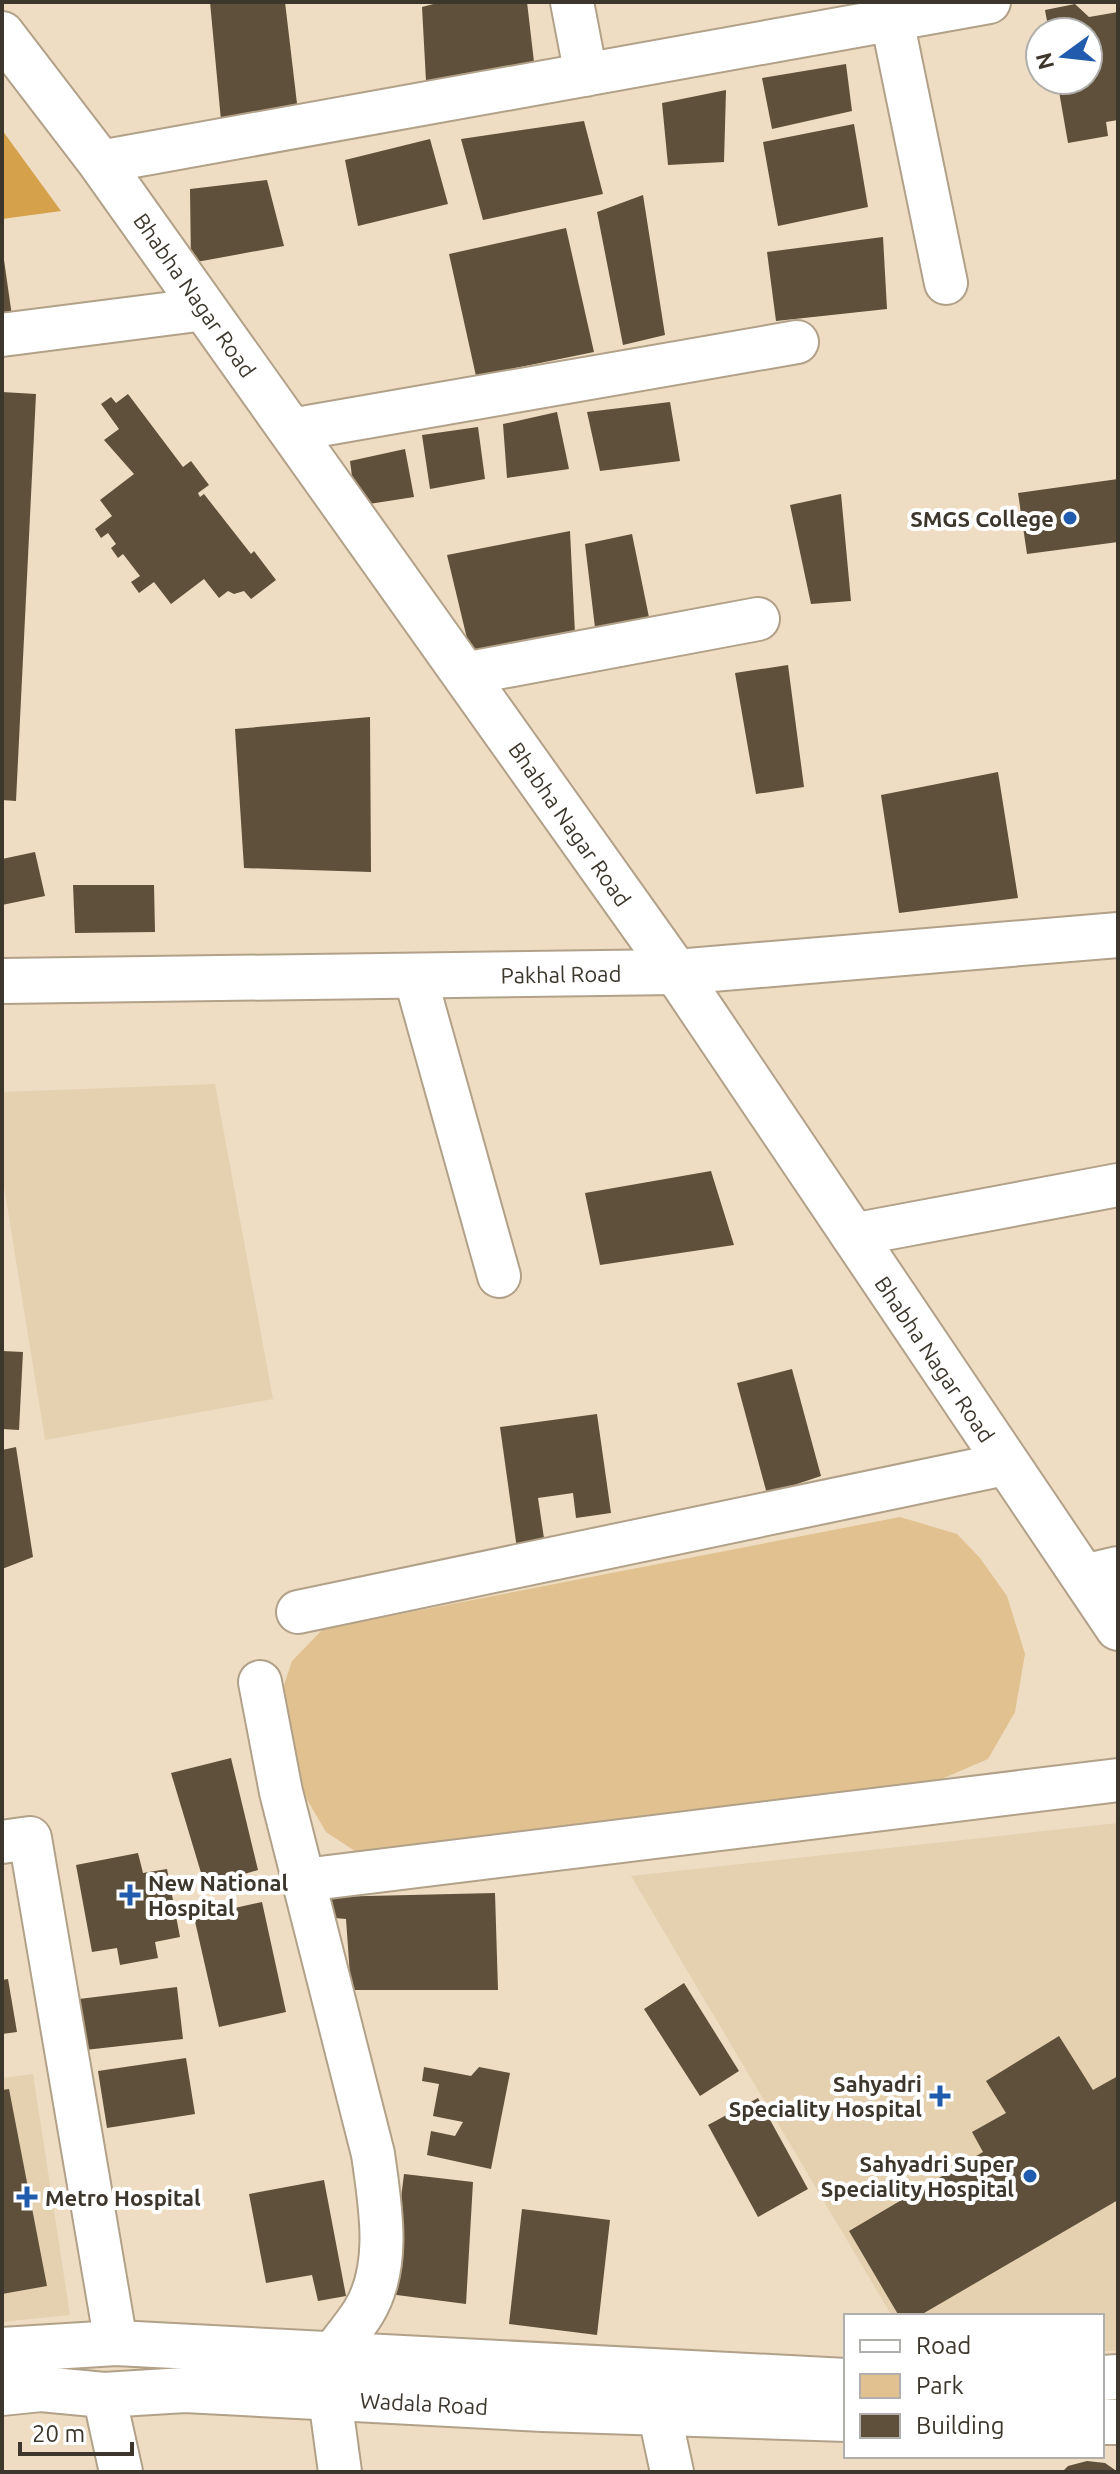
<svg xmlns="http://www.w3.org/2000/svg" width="1120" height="2474" viewBox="0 0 1120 2474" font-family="Ubuntu,sans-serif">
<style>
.built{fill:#e5d0b0}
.green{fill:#e1c190}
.forest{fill:#d5a14b}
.building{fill:#5e503a}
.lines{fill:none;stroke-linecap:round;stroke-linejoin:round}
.minor-casing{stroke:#b2a189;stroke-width:46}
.tertiary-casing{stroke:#b2a189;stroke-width:48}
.secondary-casing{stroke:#b2a189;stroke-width:48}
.minor{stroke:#fff;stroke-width:42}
.tertiary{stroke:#fff;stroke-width:44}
.secondary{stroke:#fff;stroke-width:44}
.poi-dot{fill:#205bad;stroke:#fff;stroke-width:3}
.labels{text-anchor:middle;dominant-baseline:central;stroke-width:8;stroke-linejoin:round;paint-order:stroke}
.street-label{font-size:22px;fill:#3c362c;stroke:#fff}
.poi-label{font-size:22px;font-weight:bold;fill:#3c362c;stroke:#fff;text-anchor:end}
</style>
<rect width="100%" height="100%" fill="#eeddc3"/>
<path class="built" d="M215 1084 273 1399 45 1440 2 1174V1092Z
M1118 1823V2351H1102V2316H892L631 1876Z
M33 2074 70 2315 2 2322V2078Z"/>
<path class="green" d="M900 1517 957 1534 980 1558 1007 1596 1025 1654 1015 1712 988 1759 930 1784 449 1841 361 1855 326 1832 302 1791 279 1700 292 1661 323 1629Z"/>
<path class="forest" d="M2 130 61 211 2 219Z"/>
<path class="building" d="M210 2H285L298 112 222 131Z
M441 2H527L534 62 426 81 422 7Z
M1075 4 1089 17 1118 12V120L1106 122 1108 136 1068 143 1057 80H1088V32H1049L1045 10Z
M846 64 852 111 772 129 762 78Z
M726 90 724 162 668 165 662 103Z
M584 121 603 194 483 220 461 139Z
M854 124 868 207 778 226 763 142Z
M430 139 448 204 358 226 345 160Z
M267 180 284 246 191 263 190 189Z
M643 195 665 335 623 345 597 212Z
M566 228 594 352 476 376 449 254Z
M883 237 887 309 776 321 767 252Z
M2 246 12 316 2 317Z
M2 392 36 394 16 801 2 800Z
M128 394 183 467 191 461 209 485 198 493 200 497 204 494 251 554 254 551 276 580 251 599 244 591 234 594 228 591 219 598 204 579 171 604 154 582 139 593 131 582 140 576 123 554 118 558 111 548 116 544 108 533 101 538 95 529 112 516 100 500 134 474 104 440 119 429 101 404 111 397 116 403Z
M670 402 680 461 600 471 587 412Z
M557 412 569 469 507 478 503 424Z
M478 427 485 479 430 489 422 435Z
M405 449 414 497 356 506 350 461Z
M1118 479V542L1027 554 1018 493Z
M841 494 851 601 811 604 790 505Z
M570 531 575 634 470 651 447 555Z
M632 534 651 627 596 636 585 544Z
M788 665 804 787 756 794 735 673Z
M370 717 371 872 244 868 235 729Z
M998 772 1018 898 899 913 881 795Z
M35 852 45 896 2 905V859Z
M73 885H154L155 932 75 933Z
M711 1171 734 1245 600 1265 585 1193Z
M2 1351 23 1352 19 1430 2 1429Z
M792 1369 821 1476 767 1494 737 1383Z
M597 1414 611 1513 576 1518 573 1493 538 1498 545 1545 517 1549 500 1427Z
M16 1447 33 1557 2 1569V1450Z
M231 1758 258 1870 205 1886 171 1773Z
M138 1853 143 1873 167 1869 180 1937 155 1942 158 1958 120 1965 117 1948 92 1952 76 1865Z
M495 1893 498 1990H351L346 1919 323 1917 325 1897Z
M262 1902 286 2012 219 2027 194 1917Z
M8 1979 17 2032 2 2034V1980Z
M684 1983 739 2071 700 2096 644 2009Z
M177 1987 183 2039 85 2050 79 1999Z
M1059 2036 1093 2090 1118 2076V2200L919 2316H899L849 2231 983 2152 972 2132 1006 2113 986 2081Z
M186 2058 195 2114 107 2128 98 2071Z
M424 2067 471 2076 479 2067 510 2073 491 2169 427 2155 431 2131 455 2136 463 2122 433 2116 439 2084 422 2081Z
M9 2089 47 2286 2 2294V2090Z
M758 2098 808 2189 758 2217 708 2125Z
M404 2174 473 2182 466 2304 389 2294Z
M324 2180 346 2296 318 2301 312 2275 266 2283 249 2194Z
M522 2209 610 2220 597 2335 509 2324Z
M1087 2461 1105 2463 1118 2472H1062L1068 2466Z"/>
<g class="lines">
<defs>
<path id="minor" d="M572 2 586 75
M892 20 946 283
M100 162 989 2
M2 335 205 309
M291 430 797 342
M464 674 758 619
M415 976 499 1276
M852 1235 1118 1185
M1084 1576 1118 1568
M298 1612 1005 1464
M260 1682 281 1792 373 2154C380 2204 392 2267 363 2313 354 2327 343 2340 333 2353
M2 1842 30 1838 116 2343
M304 1880 1118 1780
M652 2379 672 2472
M104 2395 121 2472
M330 2398 340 2472"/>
<path id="tertiary" d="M2 981 676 972 1118 935"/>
<path id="secondary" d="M2 34 100 162 676 972 1118 1628
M2 2350 116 2343 846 2381
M1102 2378 1118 2377
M2 2393 41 2389 104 2395 185 2390 543 2409 846 2419
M1102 2422H1118"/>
</defs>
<use href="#minor" class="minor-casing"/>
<use href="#tertiary" class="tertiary-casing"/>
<use href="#secondary" class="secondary-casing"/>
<use href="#minor" class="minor"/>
<use href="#tertiary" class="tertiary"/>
<use href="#secondary" class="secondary"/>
</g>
<g class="poi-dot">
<circle cx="1070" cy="518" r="8"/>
<path d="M126 1883h8v8h8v8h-8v8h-8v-8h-8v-8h8z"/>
<path d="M936 2084h8v8h8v8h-8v8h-8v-8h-8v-8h8z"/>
<circle cx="1030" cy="2176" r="8"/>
<path d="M23 2185h8v8h8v8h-8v8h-8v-8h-8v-8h8z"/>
</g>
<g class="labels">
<g class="street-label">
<text transform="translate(195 295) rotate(55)">Bhabha Nagar Road</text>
<text transform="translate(570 824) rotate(55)">Bhabha Nagar Road</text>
<text transform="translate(561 974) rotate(-1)">Pakhal Road</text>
<text transform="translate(935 1359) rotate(56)">Bhabha Nagar Road</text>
<text transform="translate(424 2403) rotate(3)">Wadala Road</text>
</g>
<g class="poi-label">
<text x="1054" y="518">SMGS College</text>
<text x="148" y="1882" text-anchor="start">New National<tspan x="148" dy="25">Hospital</tspan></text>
<text x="922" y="2083">Sahyadri<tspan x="922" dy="25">Speciality Hospital</tspan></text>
<text x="1014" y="2163">Sahyadri Super<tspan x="1014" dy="25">Speciality Hospital</tspan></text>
<text x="45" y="2197" text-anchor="start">Metro Hospital</text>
</g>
</g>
<rect width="1120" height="2474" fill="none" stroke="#3c362c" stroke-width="8"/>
<rect x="844" y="2314" width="260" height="144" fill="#ffffff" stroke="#b1afab" stroke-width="2"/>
<rect x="860" y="2340" width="40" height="12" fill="#ffffff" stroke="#b1afab" stroke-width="2"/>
<text x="916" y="2354" font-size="24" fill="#3c362c">Road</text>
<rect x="860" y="2374" width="40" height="24" fill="#e1c190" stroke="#b1afab" stroke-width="2"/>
<text x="916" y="2394" font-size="24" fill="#3c362c">Park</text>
<rect x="860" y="2414" width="40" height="24" fill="#5e503a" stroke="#b1afab" stroke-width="2"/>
<text x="916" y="2434" font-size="24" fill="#3c362c">Building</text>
<g transform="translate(1064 56) rotate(255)"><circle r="38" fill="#ffffff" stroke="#b1afab" stroke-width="2"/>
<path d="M0-6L14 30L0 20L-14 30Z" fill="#205bad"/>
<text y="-12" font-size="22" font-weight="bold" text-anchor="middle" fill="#3c362c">N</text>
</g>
<path d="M20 2442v12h112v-12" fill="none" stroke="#3c362c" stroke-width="4"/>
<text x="32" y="2442" font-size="24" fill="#3c362c" stroke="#ffffff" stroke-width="6" paint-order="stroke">20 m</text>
</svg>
